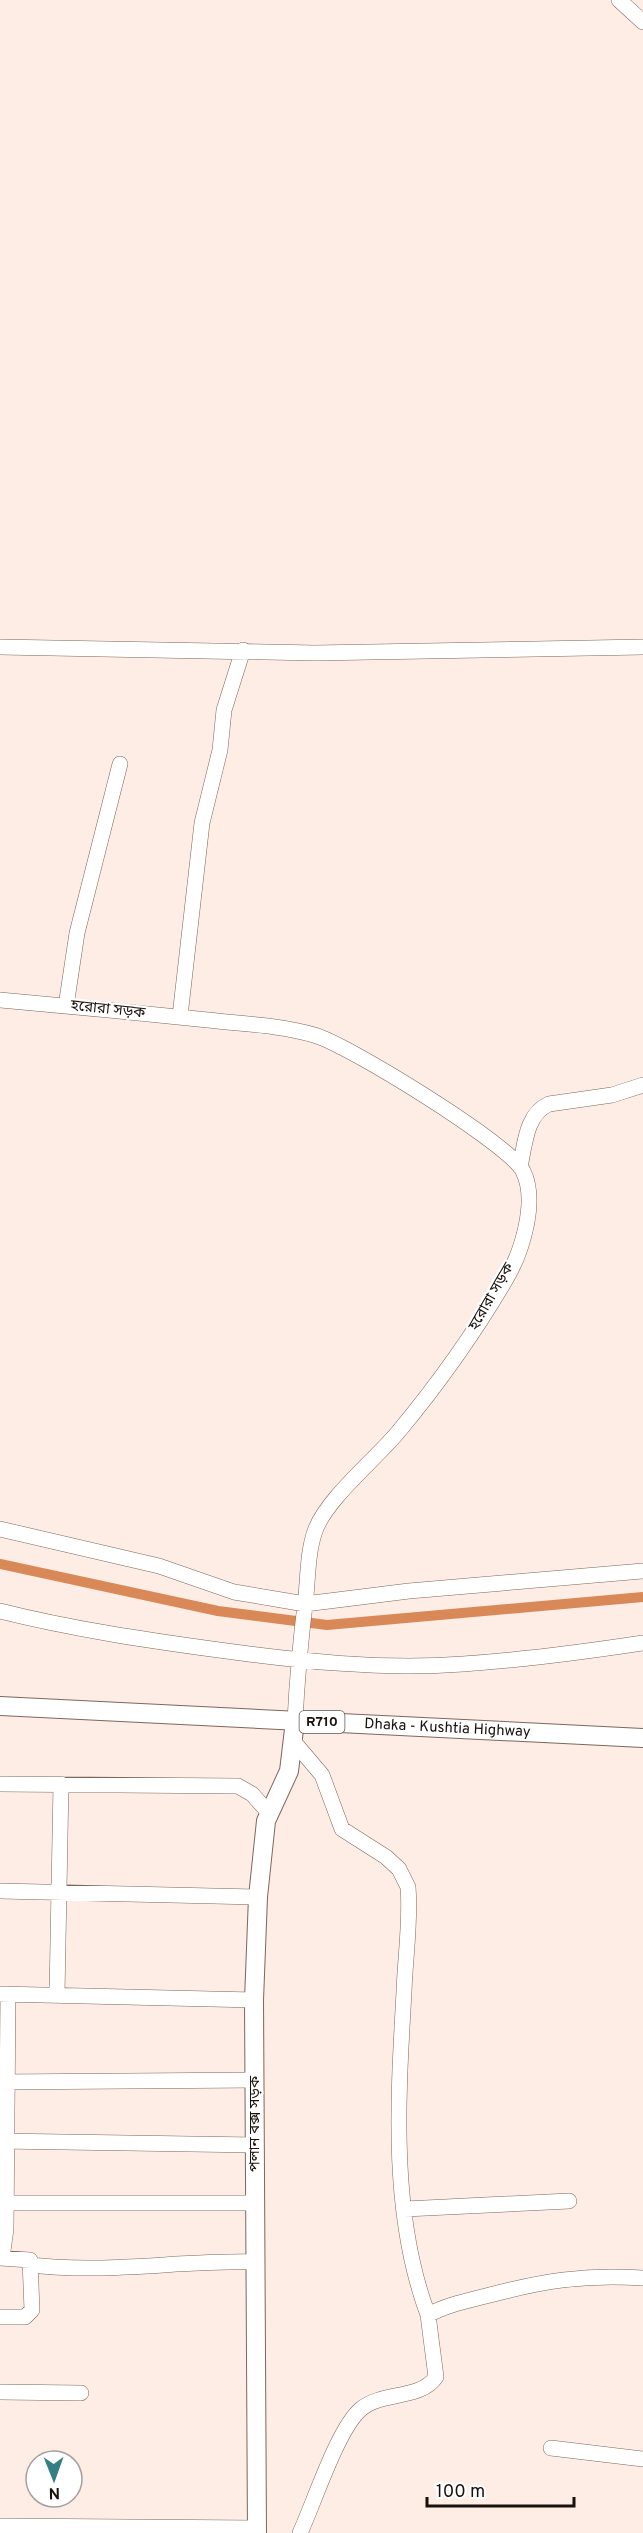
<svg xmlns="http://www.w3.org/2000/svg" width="643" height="2533" viewBox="0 0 643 2533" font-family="Overpass,'Noto Sans Bengali',sans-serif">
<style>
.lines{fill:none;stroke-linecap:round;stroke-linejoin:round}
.canal{stroke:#d98857;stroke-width:10}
.minor-casing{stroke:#7d675a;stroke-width:16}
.major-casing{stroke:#7d675a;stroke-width:20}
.minor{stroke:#fff;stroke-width:15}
.major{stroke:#fff;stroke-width:18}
.labels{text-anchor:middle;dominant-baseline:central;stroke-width:4.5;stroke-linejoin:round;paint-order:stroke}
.shield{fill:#fff;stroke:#5e5855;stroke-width:1.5}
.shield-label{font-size:14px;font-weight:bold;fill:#19110c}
.street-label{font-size:15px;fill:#19110c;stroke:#fff}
</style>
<rect width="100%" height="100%" fill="#fdede4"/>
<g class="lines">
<path class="canal" d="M0 1564 218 1611 327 1625 643 1597"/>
<defs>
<path id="minor" d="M619 0 643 22
M0 647 315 653 643 647
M0 1000C69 1006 139 1013 208 1020 243 1024 280 1025 314 1035 347 1044 509 1144 523 1171 538 1201 522 1252 506 1279 475 1332 438 1384 399 1431 377 1458 326 1499 315 1531 308 1551 308 1574 306 1596 301 1637 297 1679 295 1721
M66 1006 77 933 120 764
M180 1016 202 823 220 750 224 710 243 650
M520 1167C525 1144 526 1114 549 1104L612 1095 643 1085
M0 1529 159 1566 234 1592 305 1604 409 1591 643 1571
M0 1611C72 1629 145 1640 219 1650 299 1661 381 1670 463 1664 523 1660 584 1652 643 1643
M294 1742 322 1775 342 1829 386 1857 399 1869 408 1887C411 1921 405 1958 404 1992 398 2098 390 2213 428 2315
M0 1784 238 1786 252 1794 269 1813
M0 1891 258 1897
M0 1994 254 2000
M57 1994 61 1784
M0 2082 255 2080
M0 2141 255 2145
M0 2203H255
M405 2209 569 2201
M0 2258 30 2260 32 2310 25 2317H0
M2 2258 6 2229 8 1994
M31 2265C106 2274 181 2260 256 2262
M0 2392 81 2393
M551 2448 643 2459
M0 2526 257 2528
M300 2533C314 2503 338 2428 361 2409 383 2391 420 2400 436 2377L428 2315C446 2305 466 2301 486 2296 542 2281 585 2274 643 2278"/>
<g id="major">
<path id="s1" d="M0 1706 643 1738"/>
<path d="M257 2533 254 2000 258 1897 266 1821 289 1771 295 1721"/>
</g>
</defs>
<use href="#minor" class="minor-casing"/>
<use href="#major" class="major-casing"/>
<use href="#minor" class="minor"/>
<use href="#major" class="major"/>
</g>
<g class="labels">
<rect class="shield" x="299.5" y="1711" width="45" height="22" rx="4.5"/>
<g class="shield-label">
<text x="322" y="1722">R710</text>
</g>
<g class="street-label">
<text transform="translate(108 1010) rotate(6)">হরোরা সড়ক</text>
<text transform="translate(492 1297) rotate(-60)">হরোরা সড়ক</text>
<text stroke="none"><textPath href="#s1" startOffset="448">Dhaka - Kushtia Highway</textPath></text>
<text transform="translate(255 2124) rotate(-90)">পলান বক্স সড়ক</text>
</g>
</g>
<g transform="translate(54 2479) rotate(179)"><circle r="28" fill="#ffffff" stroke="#a3a09e" stroke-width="1.5"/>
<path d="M0-4.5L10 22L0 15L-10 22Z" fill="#357e83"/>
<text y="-9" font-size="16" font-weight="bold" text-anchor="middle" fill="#19110c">N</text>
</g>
<path d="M427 2497v9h147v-9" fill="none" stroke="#19110c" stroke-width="3"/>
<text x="436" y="2497" font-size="18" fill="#19110c" stroke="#ffffff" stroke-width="4.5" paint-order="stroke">100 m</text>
</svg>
